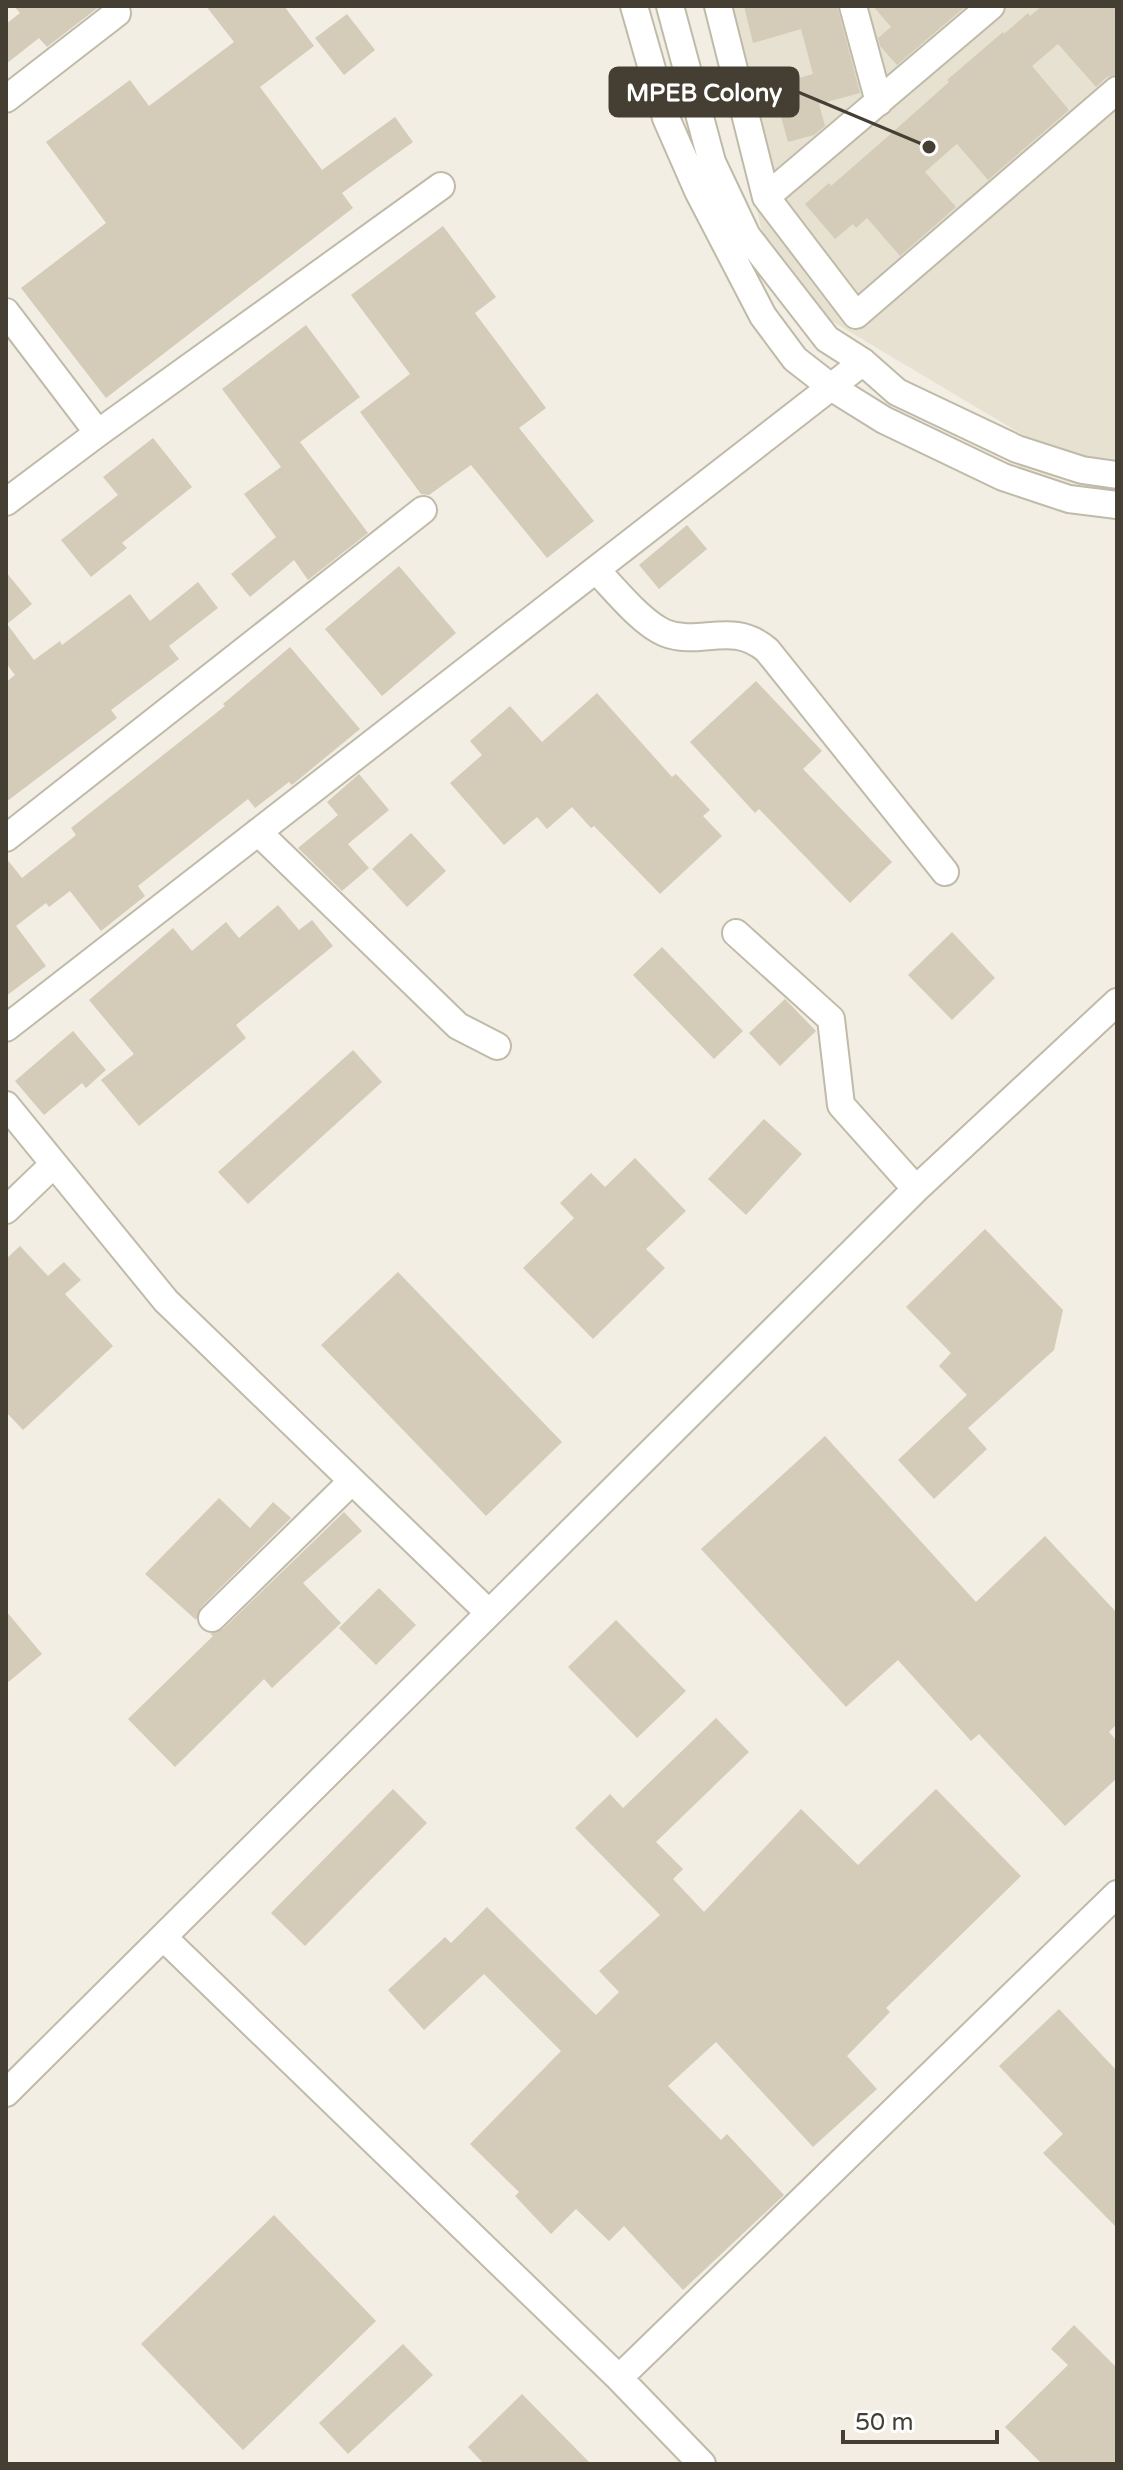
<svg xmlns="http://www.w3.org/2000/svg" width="1123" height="2470" viewBox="0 0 1123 2470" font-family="'Varela Round',sans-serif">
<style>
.residential{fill:#e6e1d1}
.building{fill:#d4cbb8}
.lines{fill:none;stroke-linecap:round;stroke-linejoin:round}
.minor-casing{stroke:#c0baa8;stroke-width:30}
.minor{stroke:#fff;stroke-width:26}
.leader{fill:none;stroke:#443e33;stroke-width:3}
.callout-dot{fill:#443e33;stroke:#fff;stroke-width:3}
.callout{fill:#443e33;stroke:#443e33;stroke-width:3}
.callout-label{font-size:24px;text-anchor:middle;font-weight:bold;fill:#fff}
</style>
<rect width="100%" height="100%" fill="#f2eee3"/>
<path class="residential" d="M706 6H1117V475L1082 470 776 288Z"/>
<path class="building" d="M14 6H100L47 47 39 38 6 64V24L20 13Z
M206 6H284L314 46 260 87 322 170 395 117 413 142 342 193 353 208 106 398 21 288 106 223 46 142 130 80 149 106 234 42Z
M744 6H837L860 93 819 104 825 126 814 135 788 142 780 113 772 115 765 88 813 74 801 29 753 43Z
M873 6H966L897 65 880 46 878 38 891 27Z
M1042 6H1117V74L1107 77 1096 87 1058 44 1032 66 1069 110 988 180 957 144 952 148 925 172 956 207 900 256 867 218 856 228 853 224 835 239 805 204 829 183 831 186 894 131 949 82 947 80 1003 32 1004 34 1028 13 1030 16Z
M347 14 375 50 344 75 315 38Z
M443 226 496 297 475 313 546 408 519 428 594 521 547 558 471 465 429 495 421 494 360 412 410 374 351 295Z
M306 325 360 397 300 442 368 533 308 580 294 560 250 597 231 574 276 537 244 494 281 467 222 389Z
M153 438 192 487 122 543 127 548 91 577 61 540 118 495 103 477Z
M687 525 707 549 659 589 639 565Z
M399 566 456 633 382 696 325 629Z
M6 572 32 604 7 624 34 660 60 641 62 645 130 594 150 621 198 582 218 608 169 646 179 659 111 710 117 718 6 802V682L15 675 6 663Z
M290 647 360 729 292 785 289 782 255 808 248 799 138 886 145 896 101 931 70 891 49 907 46 903 16 926 46 966 6 996V858L22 878 76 835 71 828 225 706 223 704Z
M756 681 822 751 803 769 892 862 850 903 759 809 755 813 690 742Z
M597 693 672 777 676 774 710 810 703 816 722 836 660 894 594 826 591 828 572 807 547 829 537 817 504 845 450 783 482 755 470 741 510 706 542 742Z
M359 774 389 810 348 844 369 868 342 891 298 848 338 815 327 802Z
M411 833 446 871 407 907 372 869Z
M278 905 299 930 312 920 333 946 236 1025 246 1038 139 1126 101 1080 134 1054 89 1000 173 928 192 951 226 922 239 938Z
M952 932 995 978 952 1020 908 975Z
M662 947 743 1031 714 1059 633 975Z
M785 999 816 1031 780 1066 749 1033Z
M73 1031 106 1070 86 1088 82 1083 44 1115 15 1081Z
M353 1050 382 1082 248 1204 218 1172Z
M764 1119 802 1154 746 1215 708 1179Z
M635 1158 686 1211 646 1249 665 1268 593 1339 523 1268 574 1218 560 1203 591 1173 605 1187Z
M985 1229 1063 1310 1054 1350 968 1428 987 1449 934 1499 898 1460 967 1395 939 1366 951 1353 906 1307Z
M20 1246 48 1276 64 1262 81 1280 65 1294 113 1346 23 1430 6 1412V1259Z
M398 1272 562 1442 486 1516 321 1345Z
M825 1436 976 1602 1045 1536 1117 1613V1724L1109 1732 1117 1741V1778L1065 1826 979 1734 971 1741 898 1660 846 1707 701 1549Z
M219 1498 250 1528 273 1502 291 1518 201 1607 196 1620 145 1574Z
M344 1512 362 1531 303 1583 341 1623 272 1688 264 1679 175 1767 128 1719 213 1636 210 1634 223 1629Z
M379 1588 416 1625 376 1665 339 1628Z
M6 1611 42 1654 6 1684Z
M616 1620 686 1691 637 1738 568 1667Z
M716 1718 749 1752 656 1842 683 1869 673 1879 704 1912 801 1809 858 1865 936 1789 1021 1876 886 2008 890 2012 847 2056 877 2089 813 2147 716 2042 668 2086 721 2140 727 2134 784 2195 683 2290 624 2226 609 2241 576 2209 551 2234 515 2196 519 2192 470 2144 561 2051 484 1974 424 2030 388 1990 445 1937 451 1943 487 1907 596 2015 619 1992 599 1971 660 1915 575 1828 610 1794 623 1808Z
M393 1789 427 1823 305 1946 271 1913Z
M1059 2009 1117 2071V2228L1043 2153 1063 2134 999 2066Z
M274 2215 376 2321 243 2450 141 2344Z
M1074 2325 1117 2368V2464H1042L1005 2427 1068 2365 1051 2349Z
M403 2344 433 2375 348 2454 319 2423Z
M522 2394 591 2464H484L468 2447Z"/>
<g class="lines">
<defs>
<path id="minor" d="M634 6 666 118 698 191 763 316 795 359 831 387 884 420 1003 477 1069 499 1117 505
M670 6 712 162 747 236 827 339 863 362 897 392 1017 449 1082 470 1117 475
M718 6 766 197 856 315 1117 90
M853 6 879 102
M6 99 117 13
M766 197 991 6
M6 312 98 433
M6 502 98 433 441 186
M596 570C614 588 641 623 665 633 700 647 732 620 767 650L945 872
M258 832 458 1026 497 1046
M6 838 423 510
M736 933 831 1019 841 1105 916 1189
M6 1028 863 362
M6 1105 166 1301 489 1613
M6 1210 54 1164
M212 1618 352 1481
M163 1937 619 2378 702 2464
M6 2093 916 1189 1117 1002
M619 2378 1117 1894"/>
</defs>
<use href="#minor" class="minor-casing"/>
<use href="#minor" class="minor"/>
</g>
<path class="leader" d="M929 147L798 92"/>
<circle class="callout-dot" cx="929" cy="147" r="8"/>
<rect class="callout" x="610" y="68" width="188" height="48" rx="8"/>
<g class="callout-label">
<text x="704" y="101">MPEB Colony</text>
</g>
<rect width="1123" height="2470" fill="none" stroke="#443e33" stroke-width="16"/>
<path d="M843 2430v12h154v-12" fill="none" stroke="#443e33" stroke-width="4"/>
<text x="855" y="2430" font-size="24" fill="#443e33" stroke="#ffffff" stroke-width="6" paint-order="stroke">50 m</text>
</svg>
